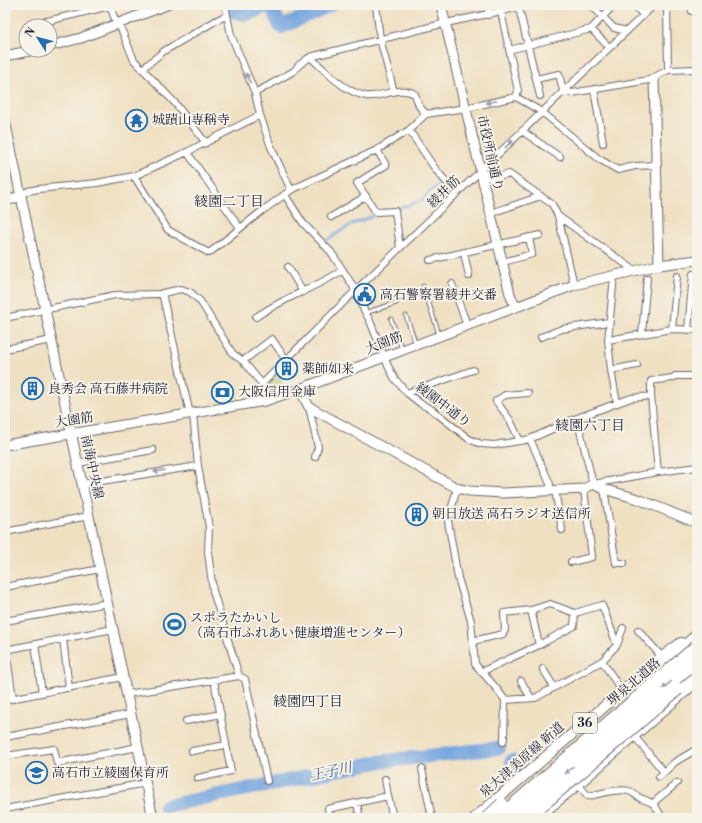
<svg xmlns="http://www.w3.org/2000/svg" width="702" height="823" viewBox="0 0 702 823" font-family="'Libre Bodoni','Noto Serif JP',serif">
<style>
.green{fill:#b1c66a;stroke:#6a7452}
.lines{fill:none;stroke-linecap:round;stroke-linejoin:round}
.stream{stroke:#75a5df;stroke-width:2.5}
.river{stroke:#75a5df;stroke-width:14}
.lane-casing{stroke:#6a646a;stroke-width:5}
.street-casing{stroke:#6a646a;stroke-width:8}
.secondary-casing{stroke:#6a646a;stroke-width:11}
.primary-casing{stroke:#6a646a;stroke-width:12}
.highway-casing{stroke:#6a646a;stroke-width:14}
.lane{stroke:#fff;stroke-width:3}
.street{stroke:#fff;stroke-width:6}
.secondary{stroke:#fff;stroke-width:9}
.primary{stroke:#fff;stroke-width:10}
.highway{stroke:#fff;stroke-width:12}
.highway-bridge-casing{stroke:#6a646a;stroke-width:14;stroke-linecap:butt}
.highway-bridge{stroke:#fff;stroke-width:12}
.oneway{fill:#9c9ca7}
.labels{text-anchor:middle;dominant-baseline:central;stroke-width:4;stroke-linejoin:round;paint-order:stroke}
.shield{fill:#f7f3e8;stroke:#62616f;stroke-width:1}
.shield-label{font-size:12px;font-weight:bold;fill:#22223b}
.poi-label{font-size:13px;fill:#22223b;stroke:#f7f3e8;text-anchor:start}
.street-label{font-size:13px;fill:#22223b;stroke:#f7f3e8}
.neighbourhood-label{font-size:14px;fill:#22223b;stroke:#f7f3e8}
.water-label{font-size:14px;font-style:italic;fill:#43567d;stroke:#f7f3e8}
</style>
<rect width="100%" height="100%" fill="#f7f3e8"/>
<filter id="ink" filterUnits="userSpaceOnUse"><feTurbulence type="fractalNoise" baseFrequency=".025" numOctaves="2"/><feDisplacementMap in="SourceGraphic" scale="8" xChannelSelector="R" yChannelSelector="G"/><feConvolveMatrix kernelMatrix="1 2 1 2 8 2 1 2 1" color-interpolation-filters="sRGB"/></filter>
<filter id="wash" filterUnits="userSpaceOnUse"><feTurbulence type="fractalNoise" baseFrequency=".012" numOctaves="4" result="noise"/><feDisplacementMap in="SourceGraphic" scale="16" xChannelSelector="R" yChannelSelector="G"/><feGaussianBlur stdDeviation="0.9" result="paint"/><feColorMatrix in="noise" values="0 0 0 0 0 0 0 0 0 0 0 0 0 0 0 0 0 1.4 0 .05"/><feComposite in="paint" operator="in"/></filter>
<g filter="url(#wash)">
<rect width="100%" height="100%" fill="#efe0c2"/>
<path class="green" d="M284 366C281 375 279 382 281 391L270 393 267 391 266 387Z"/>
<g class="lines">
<path class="stream" d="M397 209 421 201 430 191 444 182
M324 242 352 224 376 215"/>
<path class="river" d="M230 5 231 11 247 14 269 5
M271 5 280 26 282 27 330 5
M512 761 515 770
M165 806 377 762 499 748"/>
</g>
</g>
<g filter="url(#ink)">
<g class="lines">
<defs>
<path id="lane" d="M423 286 439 334
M365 313 396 303
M406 316 416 344
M391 319 402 349"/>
<path id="street" d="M110 5 114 17 122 31 134 60 175 103 206 143
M225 5 231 35 255 93 260 115 271 147 291 190
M376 5 380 39 394 92
M591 5 614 28 627 31
M634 5 643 15
M667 5 668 70
M519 8 540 96
M692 11V5
M501 12 518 91 516 97
M488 15V5
M43 22 110 6
M591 29 609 47
M509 50 591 29 613 6 612 5
M310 57 446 23 530 5
M142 69 164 51 217 20 226 16
M536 79 559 74 563 91 572 93 649 80 668 70 697 69
M594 89 603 143
M255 93 294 71 299 65 310 57C326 71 344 92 366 96 382 98 399 85 415 94L419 106 426 114
M409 130 436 170 457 194
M522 131 560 157
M377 150 386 165 357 183 376 212 395 211 400 248
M187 152 240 228
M481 171 491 179 509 174 552 204 558 216 574 285
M134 176 168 230 209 253 262 211 291 190 377 150 409 130 426 114 466 108 516 97 542 112 599 159 618 170 635 166 657 165
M21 195 28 191 38 189 97 183 134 176 187 152 260 115
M285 195 303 223 331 252 353 286 357 297 370 321 388 366 395 379 407 393 421 404 431 409 469 439 481 444 494 445 520 441 530 439 577 418 631 398 651 396
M491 213 541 196
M558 216 634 270
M331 217 366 196
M464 253 469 276
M430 260 540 235
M503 262 532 254 529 237
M288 267 303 292
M452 284 467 325
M162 293 190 414
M256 317C283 298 315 288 343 270
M5 318 115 295 159 294 181 289 190 292 200 301 233 354 243 361 262 384
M672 329 677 276
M688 330 693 274
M642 334 647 278
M541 337 562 329 609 322
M608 340 672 329 697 330
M5 349 52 340
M243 361 272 339 286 360
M611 370 608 340 614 275
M407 393 473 370
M265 401 262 392V384L355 291 654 5
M617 403 611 370 637 365
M309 407 318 447 315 457
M193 414 198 466 209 527 208 552 213 591 239 676
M577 418 593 484 658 472 697 467
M530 439 550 484V490
M520 441 510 420 496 401 505 395 528 393
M78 463 153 450
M658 472 651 396V381L673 378 675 376H697
M82 484 198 466
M457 488 448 521 458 578 471 621 475 664 496 688 505 700
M604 489 616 563H624
M555 490 562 530
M5 532 89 516
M571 562 592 557 584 489
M5 587 100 569
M531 610 539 645
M5 621 108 603
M638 630 662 657
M63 639 69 688
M473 641 503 634 505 630 504 613 531 610 550 604 575 613 602 605 617 645 602 661 535 698 505 700 504 739 503 742
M35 644 42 693
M617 645 623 628
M5 650 113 629
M6 650 13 699
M602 661 622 691
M543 669 554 687
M481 672 539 645 574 626 575 613
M521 681 531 698
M127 694 239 676 245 679 267 781
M5 700 123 677
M186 721 221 714
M634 736 664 772
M5 737 131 714
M192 751 226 745
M5 756 54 749 57 763 138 747
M422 769 432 818
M659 777 675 762 697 749
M198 778 231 771 214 680
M385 779 388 796 393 818
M578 784 588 796C600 794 618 788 629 791 633 792 636 796 640 798 656 804 654 803 662 818
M357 803 360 818
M653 803 677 783
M5 809 146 783
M139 818 152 815
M322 818 330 816 328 809 388 796"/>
<path id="secondary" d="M441 5 510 294 515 307
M50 46 81 38 166 5
M5 56 34 50
M654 79 659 265
M5 121 153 818
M5 200 13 199 21 195
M300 389 309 407 457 488 469 491 503 493 584 489 593 484 604 489 638 499 697 523
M5 445 265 401 300 389 574 285 659 265 697 260"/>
<path id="primary" d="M475 818 657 661 681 643
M536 818 578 784 697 681"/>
<path id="highway" d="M661 667 697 636
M678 689 697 673"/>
</defs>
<use href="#lane" class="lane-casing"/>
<use href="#street" class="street-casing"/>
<use href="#secondary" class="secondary-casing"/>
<use href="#primary" class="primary-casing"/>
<use href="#highway" class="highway-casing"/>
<use href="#lane" class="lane"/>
<use href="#street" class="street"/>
<use href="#secondary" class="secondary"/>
<use href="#primary" class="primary"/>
<use href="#highway" class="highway"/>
<defs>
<path id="highway-bridge" d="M487 818 502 804
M498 818 697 646
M514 818 697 660
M527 818 678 689"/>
</defs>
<use href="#highway-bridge" class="highway-bridge-casing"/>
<use href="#highway-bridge" class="highway-bridge"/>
</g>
<defs><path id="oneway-solid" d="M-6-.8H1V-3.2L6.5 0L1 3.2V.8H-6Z"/></defs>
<g class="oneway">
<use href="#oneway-solid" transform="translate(248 78) rotate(-115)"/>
<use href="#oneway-solid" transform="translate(491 102) rotate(168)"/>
<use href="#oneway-solid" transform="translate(509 144) rotate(-44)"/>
<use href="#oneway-solid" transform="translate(159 471) rotate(172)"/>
<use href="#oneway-solid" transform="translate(667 685) rotate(139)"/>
<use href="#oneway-solid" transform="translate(569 770) rotate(139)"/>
</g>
</g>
<defs>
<symbol id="temple-ring" viewBox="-11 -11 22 22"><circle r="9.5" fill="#f7f3e8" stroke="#1f6fb2" stroke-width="1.5"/><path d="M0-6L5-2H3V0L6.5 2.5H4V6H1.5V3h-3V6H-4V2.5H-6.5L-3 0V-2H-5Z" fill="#1f6fb2"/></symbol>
<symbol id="civic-ring" viewBox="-11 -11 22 22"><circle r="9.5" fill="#f7f3e8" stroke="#1f6fb2" stroke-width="1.5"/><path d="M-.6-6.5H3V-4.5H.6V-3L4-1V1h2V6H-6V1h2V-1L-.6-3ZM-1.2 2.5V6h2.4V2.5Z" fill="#1f6fb2"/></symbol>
<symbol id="building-ring" viewBox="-11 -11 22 22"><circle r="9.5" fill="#f7f3e8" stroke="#1f6fb2" stroke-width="1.5"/><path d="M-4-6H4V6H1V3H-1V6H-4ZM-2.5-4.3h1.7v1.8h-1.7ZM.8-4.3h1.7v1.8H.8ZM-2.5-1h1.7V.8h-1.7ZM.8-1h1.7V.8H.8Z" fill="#1f6fb2"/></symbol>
<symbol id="bank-ring" viewBox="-11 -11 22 22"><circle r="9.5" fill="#f7f3e8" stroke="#1f6fb2" stroke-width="1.5"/><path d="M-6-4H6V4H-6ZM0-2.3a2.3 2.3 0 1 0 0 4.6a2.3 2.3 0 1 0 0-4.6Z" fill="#1f6fb2"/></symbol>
<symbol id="stadium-ring" viewBox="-11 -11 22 22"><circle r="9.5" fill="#f7f3e8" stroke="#1f6fb2" stroke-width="1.5"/><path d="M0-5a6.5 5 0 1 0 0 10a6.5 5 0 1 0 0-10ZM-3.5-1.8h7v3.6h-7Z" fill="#1f6fb2"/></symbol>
<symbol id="school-ring" viewBox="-11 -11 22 22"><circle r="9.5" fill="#f7f3e8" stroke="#1f6fb2" stroke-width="1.5"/><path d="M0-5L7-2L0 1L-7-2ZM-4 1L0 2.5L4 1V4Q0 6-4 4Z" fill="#1f6fb2"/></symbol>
</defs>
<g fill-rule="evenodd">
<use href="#temple-ring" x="124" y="108" width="25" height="25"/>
<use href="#civic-ring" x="352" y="282" width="25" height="25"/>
<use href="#building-ring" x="274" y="356" width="25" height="25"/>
<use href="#building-ring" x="20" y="376" width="25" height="25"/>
<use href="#bank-ring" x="210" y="380" width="25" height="25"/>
<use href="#building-ring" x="404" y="502" width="25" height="25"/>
<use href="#stadium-ring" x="162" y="612" width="25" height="25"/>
<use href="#school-ring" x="24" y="760" width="25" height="25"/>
</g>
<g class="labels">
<rect class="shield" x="573" y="713" width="24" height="20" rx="3"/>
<g class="shield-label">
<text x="585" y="723">36</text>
</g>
<g class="poi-label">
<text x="152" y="120">城蹟山専稱寺</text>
<text x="380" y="295">高石警察署綾井交番</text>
<text x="302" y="369">薬師如来</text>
<text x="48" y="389">良秀会 高石藤井病院</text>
<text x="238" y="392">大阪信用金庫</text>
<text x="432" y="514">朝日放送 高石ラジオ送信所</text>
<text x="190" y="618">スポラたかいし<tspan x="190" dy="15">（高石市ふれあい健康増進センター）</tspan></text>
<text x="52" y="773">高石市立綾園保育所</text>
</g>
<g class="street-label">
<text transform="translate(490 153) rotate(77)">市役所前通り</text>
<text transform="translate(444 192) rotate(-44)">綾井筋</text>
<text transform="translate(384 343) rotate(-21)">大園筋</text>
<text transform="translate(443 405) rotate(37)">綾園中通り</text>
<text transform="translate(74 420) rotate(-9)">大園筋</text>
<text transform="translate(92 467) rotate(78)">南海中央線</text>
<text transform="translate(634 682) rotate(-41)">堺泉北道路</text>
<text transform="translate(522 760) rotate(-41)">泉大津美原線 新道</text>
</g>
<g class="neighbourhood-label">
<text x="229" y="202">綾園二丁目</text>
<text x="590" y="426">綾園六丁目</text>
<text x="308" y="702">綾園四丁目</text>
</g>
<g class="water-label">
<text transform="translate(331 772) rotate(-12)">王子川</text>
</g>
</g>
<rect width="702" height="823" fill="none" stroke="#f7f3e8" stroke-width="20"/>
<g transform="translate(38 38) rotate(306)"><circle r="19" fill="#f7f3e8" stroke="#a29fa3"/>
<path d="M0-3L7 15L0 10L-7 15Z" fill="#1f6fb2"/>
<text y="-6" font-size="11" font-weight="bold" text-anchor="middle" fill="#22223b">N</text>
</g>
</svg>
